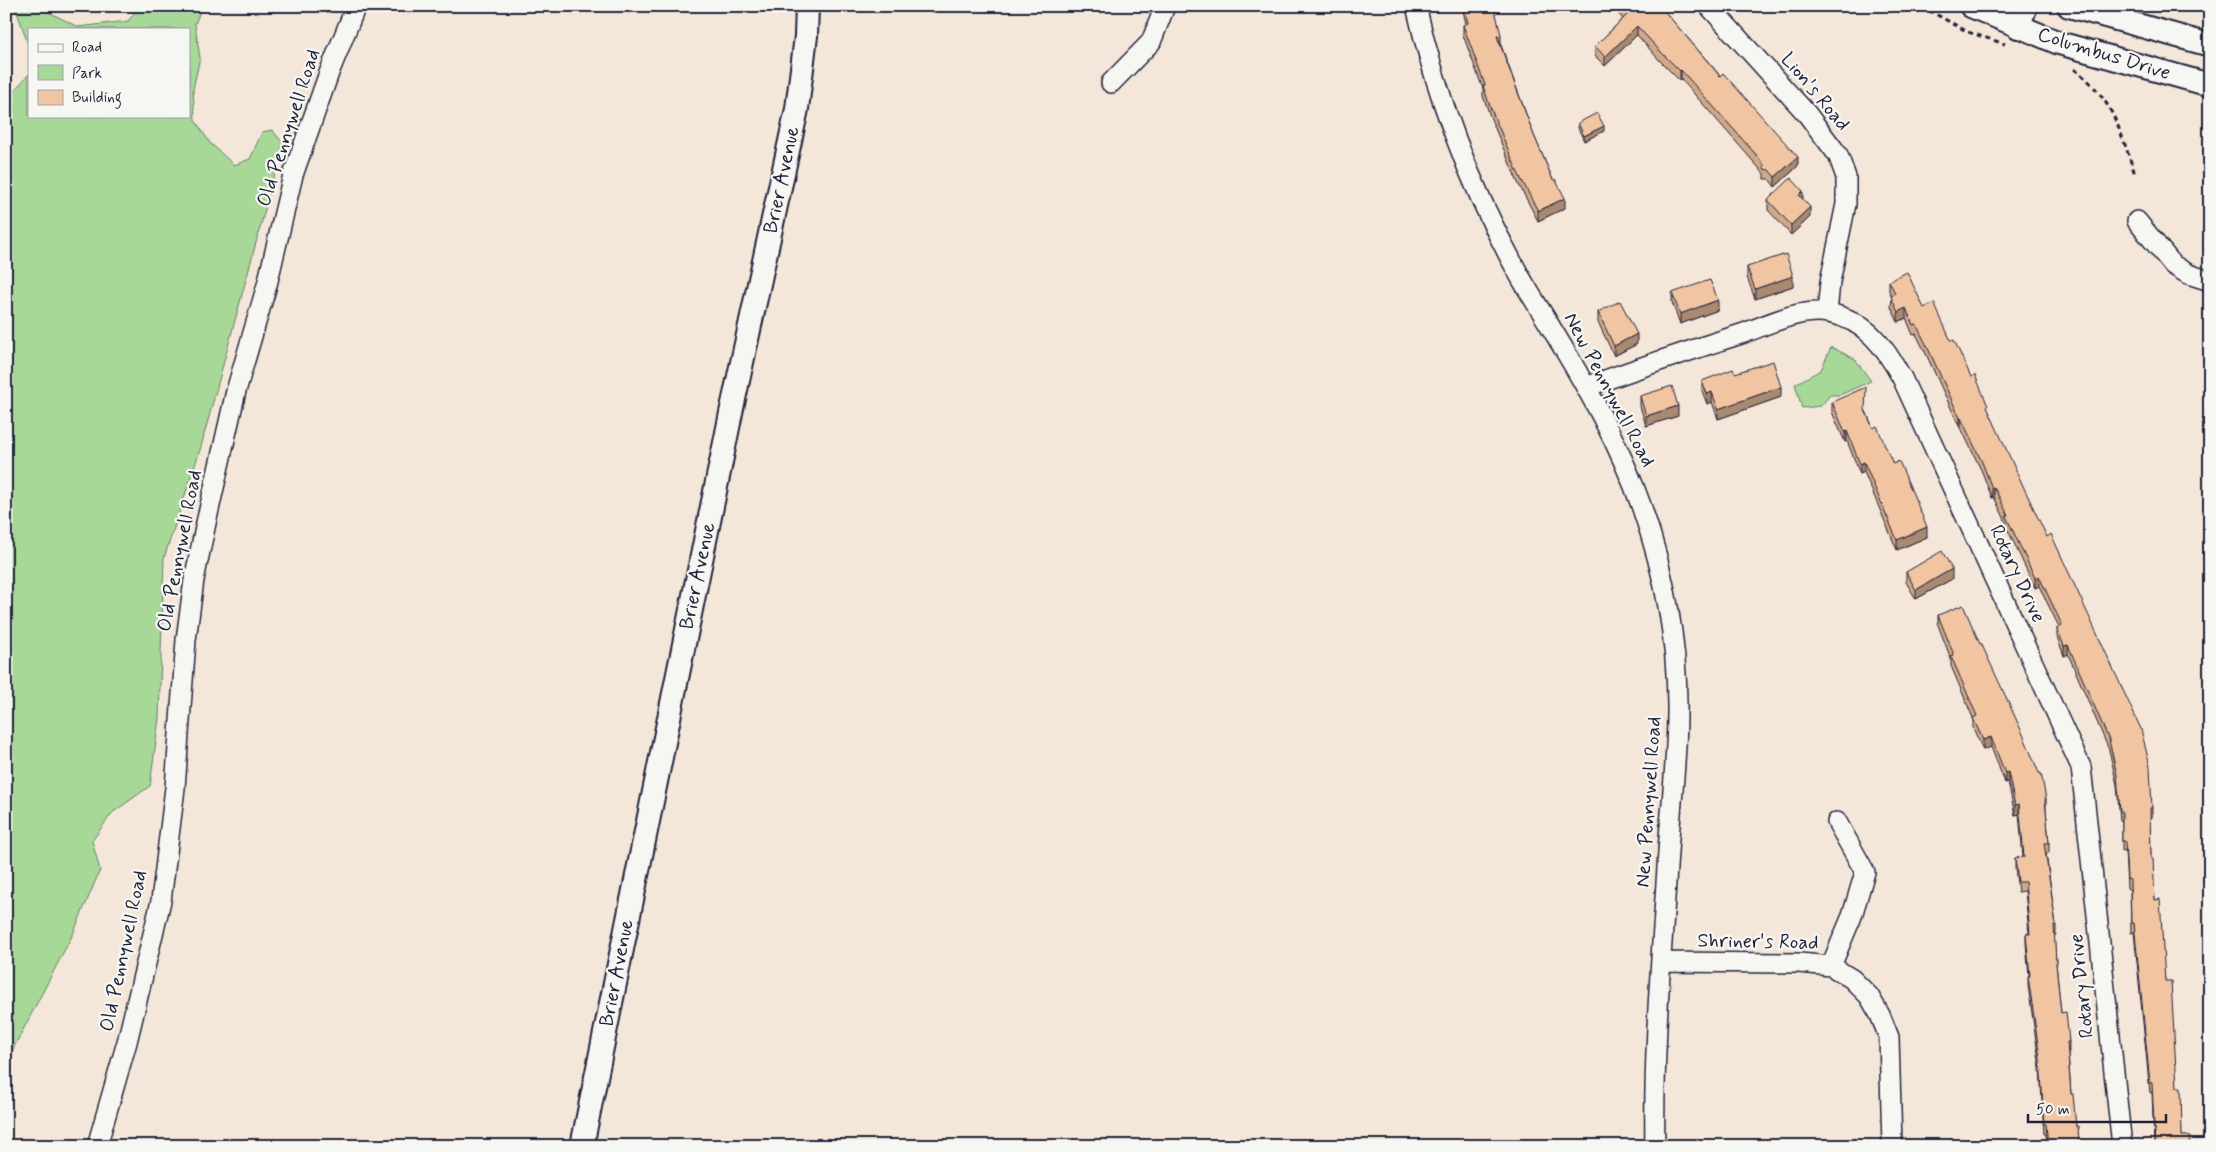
<svg xmlns="http://www.w3.org/2000/svg" width="2216" height="1152" viewBox="0 0 2216 1152" font-family="Mynerve,sans-serif">
<style>
.green{fill:#a7d898;stroke:#647d6a}
.lines{fill:none;stroke-linecap:round;stroke-linejoin:round}
.minor-casing{stroke:#22223b;stroke-width:22}
.major-casing{stroke:#22223b;stroke-width:26}
.path{stroke:#22223b;stroke-width:3;stroke-dasharray:5 4;stroke-linecap:butt}
.minor{stroke:#f6f6f2;stroke-width:19}
.major{stroke:#f6f6f2;stroke-width:22}
.wall{fill:#cfa98a;stroke:#22223b}
.shaded-wall{fill:#a98a71;stroke:#22223b}
.building{fill:#f1c5a1;stroke:#22223b}
.labels{text-anchor:middle;dominant-baseline:central;stroke-width:4.5;stroke-linejoin:round;paint-order:stroke}
.street-label{font-size:20px;fill:#22223b;stroke:#f6f6f2}
</style>
<rect width="100%" height="100%" fill="#f4e7da"/>
<filter id="ink" filterUnits="userSpaceOnUse"><feTurbulence type="fractalNoise" baseFrequency=".02" numOctaves="2"/><feDisplacementMap in="SourceGraphic" scale="10" xChannelSelector="R" yChannelSelector="G"/><feConvolveMatrix kernelMatrix="1 2 1 2 8 2 1 2 1" color-interpolation-filters="sRGB"/></filter>
<g filter="url(#ink)">
<path class="green" d="M22 6H37L78 27 128 21 140 6H202L195 24 200 58 193 89 195 120 210 143 234 165 250 159 262 132 272 130 283 143 200 450 164 558 159 718 150 786 112 813 92 841 100 870 73 934 11 1053 6 1059V136L14 109 12 93 29 74V116H189V29H29V47L16 9Z
M1831 347 1855 359 1871 381 1840 395H1830L1821 406 1802 408 1795 384 1821 370Z"/>
<g class="lines">
<defs>
<path id="minor" d="M1416 6C1437 98 1471 187 1516 269 1527 290 1541 310 1553 331 1587 387 1620 445 1642 508 1665 574 1678 644 1677 714 1677 760 1671 806 1668 852 1662 950 1653 1047 1655 1146
M1709 6 1807 114 1838 155 1846 177V204L1830 282 1827 313
M1111 83 1151 42 1165 6
M2137 221 2173 265 2188 274 2210 281
M1586 387C1638 368 1691 350 1744 333 1769 324 1801 308 1828 313 1866 320 1885 347 1902 378L2081 767 2122 1146
M1661 962 1799 963 1831 966 1852 979 1869 996 1880 1015 1889 1037 1892 1146
M1831 966 1852 916 1865 872 1837 822
M97 1146 127 1042 161 901 175 788 186 640 194 580 206 523 236 391 267 285 293 175 329 73 356 6"/>
<path id="major" d="M1971 6 2059 43 2210 85
M2069 6 2210 45
M2018 27 2026 6
M582 1146 731 413 797 109 806 36 807 6"/>
</defs>
<use href="#minor" class="minor-casing"/>
<use href="#major" class="major-casing"/>
<path class="path" d="M1921 6 1968 32 2005 44
M2074 69C2113 98 2120 131 2135 174"/>
<use href="#minor" class="minor"/>
<use href="#major" class="major"/>
</g>
<path class="wall" d="M1462 6H1494L1501 45 1533 133 1565 208 1538 221 1518 183 1491 119 1483 96V89L1463 35V25L1466 24Z
M1612 6H1660L1798 166 1775 187 1769 179H1764V174L1759 168 1681 79 1680 81 1662 63 1637 35 1605 66 1595 56V46L1623 19Z
M1578 123 1604 131 1584 141 1578 128Z
M1768 200H1803L1810 217 1791 235 1768 210Z
M1747 267 1793 286 1755 299 1747 277Z
M1889 281 1924 308 1951 341 1988 410 2152 808V818H2150L2151 859 2155 900 2165 981 2182 1136 2190 1146H2154L2152 1092 2150 1093 2134 932 2131 933 2130 890 2127 888 2125 851H2122V820L2120 821 2117 785 2109 750 2068 654 2064 656 2057 637V628L2059 627 2039 586 2035 588 2006 526V522L1994 497 1992 498 1982 472 1961 428H1960L1926 354 1916 334 1913 335 1906 318 1898 322 1891 307 1892 297 1889 291Z
M1672 293 1718 310 1680 324 1672 302Z
M1598 312 1637 344 1614 356 1598 322Z
M1735 373 1781 397 1718 419 1712 402 1707 404 1702 391V381Z
M1640 396 1678 416 1646 426 1640 406Z
M1832 402 1866 411 1873 428 1893 464 1927 537 1897 550 1864 472 1860 474 1847 441 1845 442 1832 412Z
M1906 572 1952 579 1916 599 1906 582Z
M1938 615 1980 644 2046 799V809L2049 843V853H2046L2056 925V935H2054L2056 963 2061 1013 2069 1042V1052H2068L2071 1094 2079 1146H2047L2046 1134H2044L2040 1068 2028 986V976H2029L2026 944V934H2029L2025 891 2018 892 2015 868V858L2023 857 2019 814 2015 815 2008 782 2005 783 1991 747 1983 750 1973 728V718L1951 666V659L1938 625Z"/>
<path class="shaded-wall" d="M1637 26V35L1605 66V57Z
M1501 35V45L1497 36Z
M1681 70V79L1680 81V71Z
M1604 126V131L1584 141V136Z
M1798 157V166L1775 187V177Z
M1803 191V201L1799 195Z
M1565 198V208L1538 221V211Z
M1810 207V217L1791 235V225Z
M1793 276V286L1755 299V289Z
M1718 300V310L1680 324V314Z
M1906 308V318L1898 322V312Z
M1637 334V344L1614 356V346Z
M1781 387V397L1718 419V409Z
M1712 392V402L1707 404V394Z
M1678 406V416L1646 426V416Z
M1960 418H1961V428H1960Z
M1847 431V441L1845 442V432Z
M1864 462V472L1860 474V464Z
M1994 487V497L1992 498V488Z
M1927 527V537L1897 550V540Z
M1952 569V579L1916 599V590Z
M2039 576V586L2035 588V578Z
M2068 645V654L2064 656V646Z
M1991 737V747L1983 750V740Z
M2008 772V782L2005 783V773Z
M2019 804V814L2015 815V805Z"/>
<path class="building" d="M1464 6H1494L1501 35 1497 36 1533 133 1553 180 1555 179 1565 198 1538 211 1518 173 1491 109 1483 86 1485 85 1463 25 1468 23Z
M1621 6H1660L1720 76 1723 73 1798 157 1775 177 1769 170 1764 169V165L1759 158 1681 70 1680 71 1662 53 1637 26 1605 57 1595 46 1628 14Z
M1597 113 1604 126 1584 136 1578 123Z
M1791 178 1803 191 1799 195 1810 207 1791 225 1768 200Z
M1786 254 1793 276 1755 289 1747 267Z
M1907 272 1924 308 1934 303 1951 341 1954 340 1971 377 1975 375 1988 406 1987 407 2024 488 2047 537 2051 534 2141 729 2150 767 2152 808H2150L2151 859H2153L2155 900 2160 899 2165 981H2171L2177 1087H2181L2182 1136H2190V1146H2155L2152 1083H2150L2134 923H2131L2130 880 2127 879 2125 841H2122V811H2120L2117 775 2109 740 2068 645 2064 646 2057 628 2062 625 2039 576 2035 578 2006 516 2008 515 1994 487 1992 488 1982 462 1961 418H1960L1926 344 1916 324 1913 325 1906 308 1898 312 1891 297 1895 293 1889 281Z
M1710 280 1718 300 1680 314 1672 293Z
M1620 301 1637 334 1614 346 1598 312Z
M1773 361 1781 387 1718 409 1712 392 1707 394 1702 381 1733 369 1735 373Z
M1672 386 1678 406 1646 416 1640 396Z
M1866 387 1865 410 1873 428 1877 426 1893 464 1899 461 1927 527 1897 540 1864 462 1860 464 1847 431 1845 432 1832 402Z
M1942 551 1952 569 1916 590 1906 572Z
M1963 605 1980 644 1981 643 2022 732 2039 773H2041L2046 799H2045L2049 843H2044L2056 925H2054L2056 963 2061 1013 2066 1012 2069 1042H2067L2071 1094H2073L2076 1127 2078 1126 2079 1146H2048L2046 1124H2044L2040 1058 2028 976H2030L2026 934H2030L2025 882H2018L2015 858 2024 857 2019 804 2015 805 2008 772 2005 773 1991 737 1983 740 1973 718 1977 716 1951 656 1954 655 1938 615Z"/>
</g>
<g class="labels">
<g class="street-label">
<text transform="translate(2104 54) rotate(17)">Columbus Drive</text>
<text transform="translate(1815 92) rotate(50)">Lion's Road</text>
<text transform="translate(289 128) rotate(-72)">Old Pennywell Road</text>
<text transform="translate(782 180) rotate(-78)">Brier Avenue</text>
<text transform="translate(1609 390) rotate(62)">New Pennywell Road</text>
<text transform="translate(180 551) rotate(-79)">Old Pennywell Road</text>
<text transform="translate(2017 574) rotate(65)">Rotary Drive</text>
<text transform="translate(698 576) rotate(-78)">Brier Avenue</text>
<text transform="translate(1649 802) rotate(-86)">New Pennywell Road</text>
<text transform="translate(1758 942) rotate(1)">Shriner's Road</text>
<text transform="translate(124 951) rotate(-78)">Old Pennywell Road</text>
<text transform="translate(617 973) rotate(-79)">Brier Avenue</text>
<text transform="translate(2082 986) rotate(-96)">Rotary Drive</text>
</g>
</g>
<rect width="2216" height="1152" fill="none" stroke="#f6f6f2" stroke-width="25"/>
<rect x="12" y="12" width="2191" height="1127" fill="none" stroke="#22223b" stroke-width="2" filter="url(#ink)"/>
<rect x="28" y="28" width="162" height="90" fill="#f6f6f2" stroke="#a1a1a9"/>
<rect x="38" y="44" width="25" height="8" fill="#f6f6f2" stroke="#a1a1a9"/>
<text x="72" y="52" font-size="15" fill="#22223b">Road</text>
<rect x="38" y="65" width="25" height="15" fill="#a7d898" stroke="#a1a1a9"/>
<text x="72" y="78" font-size="15" fill="#22223b">Park</text>
<rect x="38" y="90" width="25" height="15" fill="#f1c5a1" stroke="#a1a1a9"/>
<text x="72" y="102" font-size="15" fill="#22223b">Building</text>
<path d="M2028 1114v8h138v-8" fill="none" stroke="#22223b" stroke-width="2.5"/>
<text x="2036" y="1114" font-size="15" fill="#22223b" stroke="#f6f6f2" stroke-width="4" paint-order="stroke">50 m</text>
</svg>
